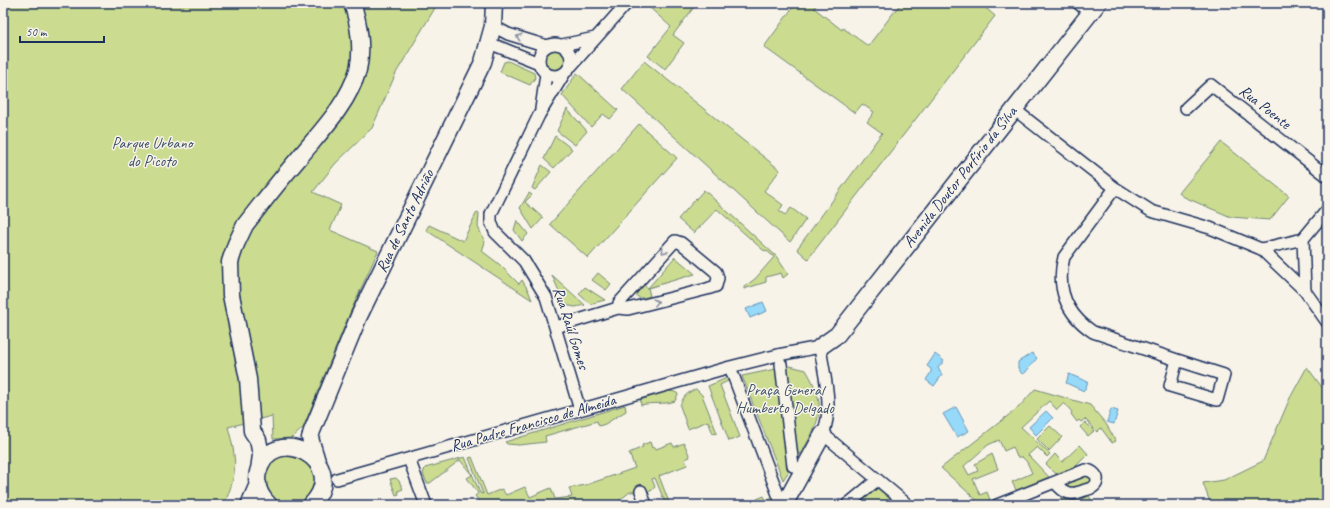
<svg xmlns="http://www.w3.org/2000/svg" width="1330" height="508" viewBox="0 0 1330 508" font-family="Caveat,sans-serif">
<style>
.green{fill:#cbdc90;stroke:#738677}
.water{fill:#97d9f9;stroke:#6595bb}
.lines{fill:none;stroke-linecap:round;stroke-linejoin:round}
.street-casing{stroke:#1b2f5e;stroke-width:14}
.secondary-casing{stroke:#1b2f5e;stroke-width:19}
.street{stroke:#f7f3e8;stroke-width:11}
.secondary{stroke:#f7f3e8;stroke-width:16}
.oneway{stroke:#8991a3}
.labels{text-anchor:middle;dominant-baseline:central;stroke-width:3;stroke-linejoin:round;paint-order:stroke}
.street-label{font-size:16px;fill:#1b2f5e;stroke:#f7f3e8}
.park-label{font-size:16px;fill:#3e5268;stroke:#f7f3e8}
</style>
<rect width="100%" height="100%" fill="#f7f3e8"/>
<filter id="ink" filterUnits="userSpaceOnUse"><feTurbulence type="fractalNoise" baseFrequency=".025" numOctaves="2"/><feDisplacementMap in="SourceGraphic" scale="8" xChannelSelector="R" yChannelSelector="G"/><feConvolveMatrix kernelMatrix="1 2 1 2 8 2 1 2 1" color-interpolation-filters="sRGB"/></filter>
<g filter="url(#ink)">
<path class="green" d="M3 3H435V8L396 73 372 128 335 164 313 192 341 205 330 230 378 251 349 315 303 428 292 438 273 439 272 416 228 427C237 461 238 472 224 505H3Z
M652 3H697L673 35 684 43 665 69 648 56 671 27 649 7Z
M796 3H818L814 8 842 30 843 28 868 46 901 3H980L995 16 808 259 797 249 882 133 867 122 874 112 862 104 855 113 764 47Z
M544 60a11 11 0 1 1 22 0a11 11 0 1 1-22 0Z
M508 61 534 73 535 78 530 85 500 72 504 62Z
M644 61 780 170 764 191 783 205 779 211 785 215 791 208 806 219 790 242 622 89Z
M577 73 618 110 610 119 603 114 591 127 562 95Z
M567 109 587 131 575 145 557 131Z
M639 124 677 158 588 258 550 224Z
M555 136 572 149 554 168 544 159Z
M1221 142 1289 196 1270 220 1231 217 1184 197 1179 193Z
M542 165 551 172 535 190 532 188Z
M704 190 776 256 788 274 783 278 781 273 766 277V282L744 289V287L755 279 774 257 767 251 763 250 717 209 694 233 678 219Z
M529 193 532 195 525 202 543 218 533 229 520 208Z
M477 212 479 213 478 227 485 242 482 251 499 264 519 284 522 280 528 290 532 300 426 230 429 225 463 241Z
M517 220 528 234 522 241 514 230Z
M675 257 695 274 648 288 650 296C643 298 639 300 635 294L636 290 642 284 648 288Z
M598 273 611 284 606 290 592 280Z
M552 275 585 305 575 307 565 305Z
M585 287 605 300 590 304 579 294Z
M790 366 806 370C812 380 817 390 819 402 823 426 796 460 783 480L742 376Z
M1307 367 1327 394V505H1211L1203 483 1224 480 1263 461 1290 398Z
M727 378 728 381 720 385 740 437 729 441 708 386Z
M696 389 702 395 717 433 713 434 708 421 688 429 680 406C683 396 687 393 696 389Z
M1035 389 1090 405 1106 424 1116 441 1112 443 1101 428 1097 432 1085 419 1081 422 1079 420 1077 422 1071 414 1072 412 1064 403 1057 410 1049 401 1021 427 1050 454 1047 457 1037 447 1028 455 1049 477 1016 490 1012 482 1032 473 1027 462 1022 457H1017L1013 447 1004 451 999 440 988 445 964 466 969 475 978 471 975 464 992 454 998 469 973 479 980 495 987 492 990 500 981 504 941 468 1019 407Z
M669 391 675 392 678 394 675 401C665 405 652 402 641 405L640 400Z
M625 405 626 411 605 424 599 426 597 421 545 436 546 442 519 445 507 444 505 442Z
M1085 422 1094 431 1088 436 1080 427Z
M1050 426 1062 437 1049 451 1037 439Z
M650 442 652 448 655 447 656 449 672 443 674 447 684 443 690 457 685 459 687 465 659 476 670 505H666L655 478 652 479 655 487 651 491 630 492 613 505H482L475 496 478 493 467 478 472 475 460 460 430 483H427L423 474 425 468 465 457 480 493 483 494 469 458 472 457 487 495 502 489 506 495 525 487 530 497 551 488 555 499 572 497 569 488 586 485 635 468 629 453 643 447 642 445Z
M1080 445 1088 454 1076 466 1056 474 1046 464 1055 454 1062 462Z
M265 480a25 25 0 1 1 50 0a25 25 0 1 1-50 0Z
M1085 470 1097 479 1075 494 1055 482Z
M396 478 399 481 403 489 398 491 399 494 396 495 390 479Z
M877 488 898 505H856L874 489Z
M764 496 766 500 774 497 775 505H759L757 499Z
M1089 496 1094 505H1064L1060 498 1077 501Z"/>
<path class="water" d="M763 302 767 311 750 318 746 309Z
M1032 353 1037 358 1025 373 1022 374 1018 368V362Z
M935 354 944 361 938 368 942 375 934 386 926 380 931 372V369L927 366Z
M1069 374 1088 382 1084 391 1066 383Z
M956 407 969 431 957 437 943 414Z
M1111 409 1118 411 1114 424 1107 422Z
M1046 411 1053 418 1036 435 1029 427Z"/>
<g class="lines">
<defs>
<path id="street" d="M1078 3 1090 13
M493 26 508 34 547 46
M489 43 539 63
M539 60a16 16 0 1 1 32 0a16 16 0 1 1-32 0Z
M562 45 595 38
M571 66 627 3
M564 74 539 115 491 214V222L495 232 524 261 546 297 580 410
M1186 108 1211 85 1327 176
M541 109 546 74
M1014 109 1115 188 1151 211 1210 228 1261 249 1303 239 1327 210
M1115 188 1064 257C1056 288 1066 314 1093 332L1177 360 1170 386 1217 400 1224 375 1177 360
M1303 239 1305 291
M1261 249 1305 291 1327 322
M556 327 618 308 628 309 707 289 716 286 718 278 716 272 681 243 675 241 619 303 618 308
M781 364 793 466
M730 367 782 505
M409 459 426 505
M337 479 730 367 778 355 820 347C824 376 834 406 823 434L908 505
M641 491 646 505
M847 505 877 480
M997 505 1085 470C1092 470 1100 476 1096 484 1094 488 1089 489 1085 490 1071 496 1064 494 1055 482"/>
<path id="secondary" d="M820 347 837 335 1098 3
M317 461 310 438 312 431 359 316 483 62 493 26 494 3
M259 470 261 455 258 440 252 431 248 379 231 295 230 262 236 244 245 225C262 203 280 180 299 158 321 131 348 104 358 70 363 49 359 23 352 3
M249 505 258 484
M269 505C260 496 255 484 258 472 271 420 353 461 311 505
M784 505 823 434"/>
</defs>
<use href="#street" class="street-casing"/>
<use href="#secondary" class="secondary-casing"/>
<use href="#street" class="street"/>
<use href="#secondary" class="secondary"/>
</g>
<defs><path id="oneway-chevron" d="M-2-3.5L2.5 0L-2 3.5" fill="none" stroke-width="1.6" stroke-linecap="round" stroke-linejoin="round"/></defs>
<g class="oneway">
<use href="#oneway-chevron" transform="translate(519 37) rotate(-162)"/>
<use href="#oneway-chevron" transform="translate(664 251) rotate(131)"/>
<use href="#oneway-chevron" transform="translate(656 302) rotate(-14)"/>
</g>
</g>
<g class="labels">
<g class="street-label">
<text transform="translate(1265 107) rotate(38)">Rua Poente</text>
<text transform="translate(960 177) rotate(-52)">Avenida Doutor Porfírio da Silva</text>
<text transform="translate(405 221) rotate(-64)">Rua de Santo Adrião</text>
<text transform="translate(571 328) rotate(72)">Rua Raúl Gomes</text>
<text transform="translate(533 423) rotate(-16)">Rua Padre Francisco de Almeida</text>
</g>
<g class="park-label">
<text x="152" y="143">Parque Urbano<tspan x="152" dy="18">do Picoto</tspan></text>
<text x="785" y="390">Praça General<tspan x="785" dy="18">Humberto Delgado</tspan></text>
</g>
</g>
<rect width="1330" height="508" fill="none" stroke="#f7f3e8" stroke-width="16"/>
<rect x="8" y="8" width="1314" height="492" fill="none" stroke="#1b2f5e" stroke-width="1.5" filter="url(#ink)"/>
<path d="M20 36v6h84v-6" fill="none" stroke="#1b2f5e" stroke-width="2"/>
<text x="26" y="36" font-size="12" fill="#1b2f5e" stroke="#f7f3e8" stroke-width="3" paint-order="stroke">50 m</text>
</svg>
